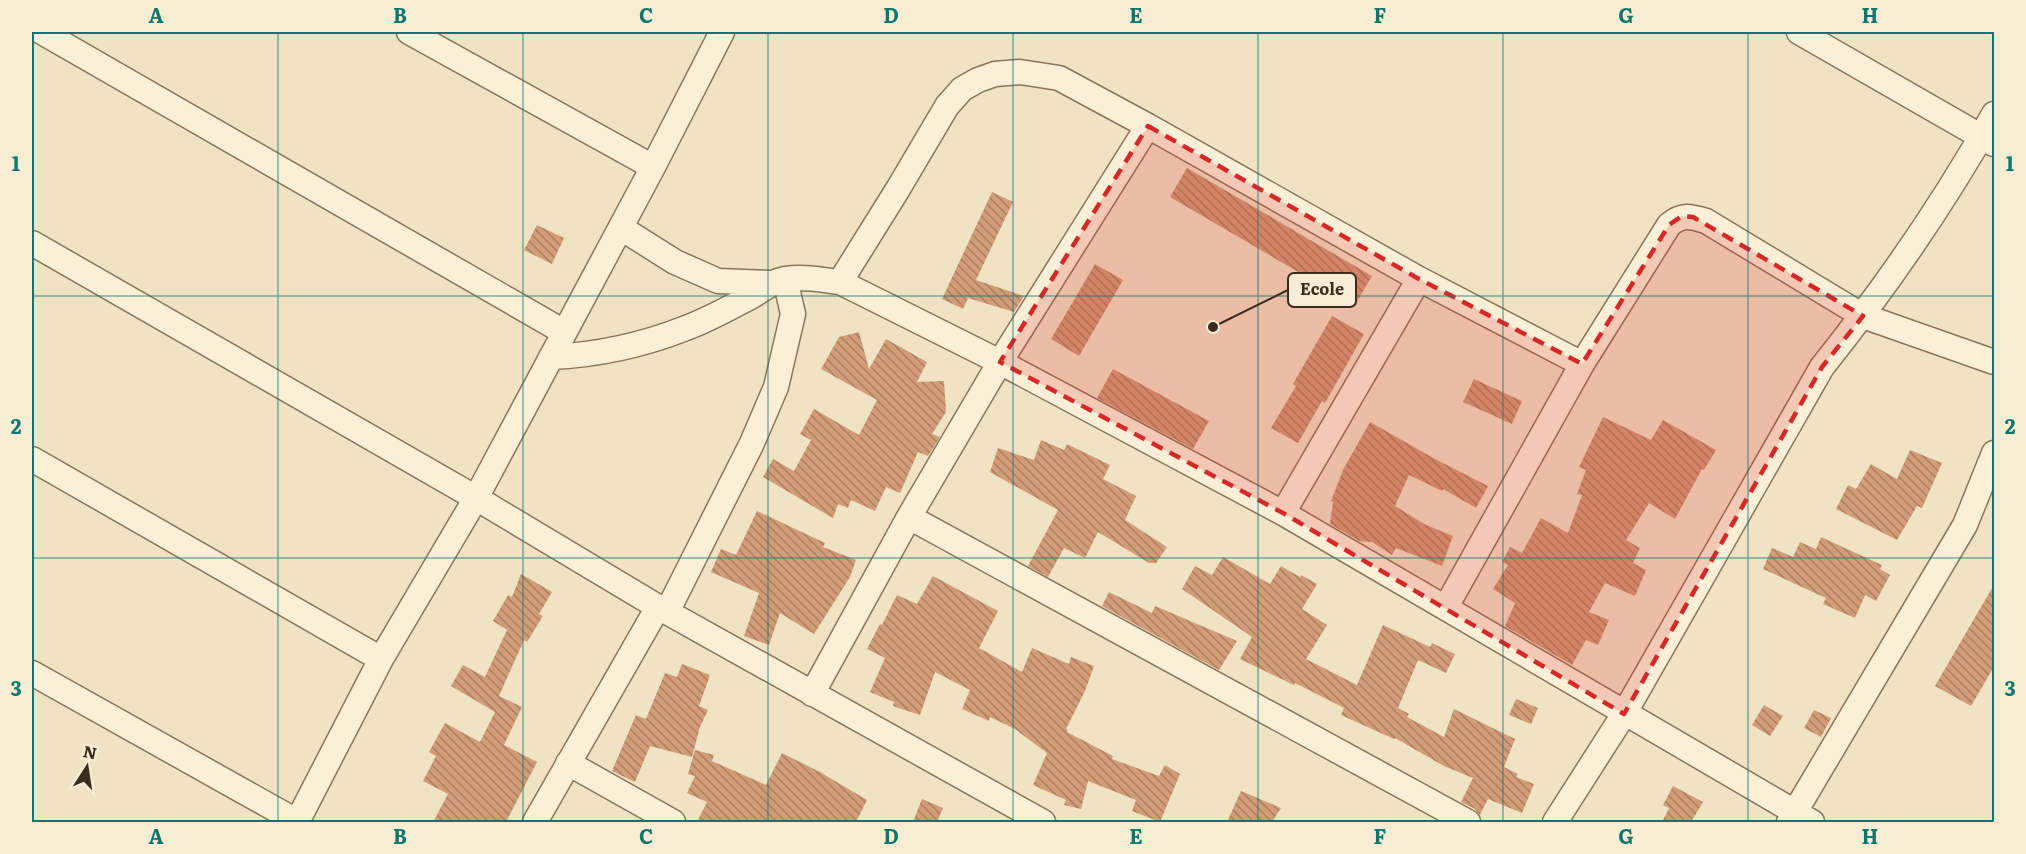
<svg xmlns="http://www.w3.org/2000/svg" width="2026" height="854" viewBox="0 0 2026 854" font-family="Literata,serif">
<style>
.building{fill:url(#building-back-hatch)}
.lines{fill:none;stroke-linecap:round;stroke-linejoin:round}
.minor-casing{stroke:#8c7459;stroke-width:27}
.minor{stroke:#fbf0d7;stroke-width:24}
.marked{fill:#d62828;fill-opacity:0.2;stroke:#d62828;stroke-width:4.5;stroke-dasharray:12 8;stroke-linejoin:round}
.grid{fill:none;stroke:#0f766e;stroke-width:1.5;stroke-opacity:0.55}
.leader{fill:none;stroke:#3b2c1e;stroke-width:2}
.callout-dot{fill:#3b2c1e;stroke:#f7edd4;stroke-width:2}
.callout{fill:#f7edd4;stroke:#3b2c1e;stroke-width:2}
.callout-label{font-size:16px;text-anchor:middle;font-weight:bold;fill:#3b2c1e}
.neatline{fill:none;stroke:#0f766e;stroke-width:2}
.grid-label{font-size:20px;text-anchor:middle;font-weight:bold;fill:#0f766e}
</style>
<defs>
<pattern id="building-back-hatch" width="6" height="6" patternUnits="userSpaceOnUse" patternTransform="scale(1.5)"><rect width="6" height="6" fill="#d19c77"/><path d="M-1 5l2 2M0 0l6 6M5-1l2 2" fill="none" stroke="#ab7f61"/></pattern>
</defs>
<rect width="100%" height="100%" fill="#f0e3c3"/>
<path class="building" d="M1187 168 1372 276 1355 305 1170 197Z
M992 192 1013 202 976 280 1024 296 1014 312 968 298 963 309 942 299Z
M537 225 564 238 552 264 524 250Z
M1095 264 1123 280 1079 356 1051 339Z
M1332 316 1364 334 1325 403 1322 401 1298 443 1271 428 1296 386 1293 384Z
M859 332 869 369 886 339 927 362 917 382 944 381 946 412 932 434 940 437 928 456 918 452 900 493 886 487 875 511 851 500 848 508 838 504 833 518 763 477 773 459 794 471 811 440 800 434 814 409 859 435 877 400 821 369 839 337Z
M1113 369 1209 421 1193 449 1097 398Z
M1474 379 1522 401 1512 424 1463 402Z
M1603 417 1651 440 1663 420 1716 450 1704 470 1702 469 1675 519 1649 503 1626 540 1640 548 1633 563 1646 570 1635 596 1605 583 1589 612 1609 620 1598 645 1586 640 1572 665 1505 626 1515 603 1493 589 1508 565 1502 562 1510 547 1522 553 1541 518 1568 533 1582 495 1577 494 1586 470 1579 467Z
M1370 422 1437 460 1488 486 1476 508 1443 489 1442 491 1409 475 1395 506 1424 524 1453 536 1442 566 1396 548 1392 555 1372 542 1359 541 1330 524 1333 502 1331 501 1343 470Z
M1041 440 1064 450 1067 444 1110 465 1103 479 1136 496 1125 520 1167 547 1156 563H1149L1098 532 1085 558 1064 548 1048 577 1028 566 1058 510 990 472 998 448 1034 460Z
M1910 450 1942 463 1922 508 1917 506 1897 540 1836 509 1848 485 1856 489 1871 464 1897 479Z
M757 511 825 543 823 547 856 560 850 577 814 634 780 613 769 645 744 636 759 593 711 572 721 549 736 555Z
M1821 537 1882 565 1880 569 1890 575 1876 601 1865 595 1855 618 1823 604 1826 598 1763 569 1772 548 1793 557 1800 542 1816 549Z
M1223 557 1270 584 1281 566 1300 577 1301 575 1317 584 1302 609 1327 625 1306 659 1357 685 1383 625 1430 647 1432 643 1455 654 1446 673 1418 660 1398 708 1409 714 1407 717 1444 737 1454 709 1515 739 1504 767 1518 774 1516 777 1534 784 1522 813 1488 799 1480 815 1475 809 1461 802 1473 778 1444 766 1395 738 1394 739 1341 715 1344 708 1295 683 1294 685 1240 659 1252 637 1182 589 1195 566 1212 575Z
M521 574 552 592 539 614 543 616 527 642 524 640 499 696 522 707 504 745 537 762 506 822H433L448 794 423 781 436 756 429 752 445 723 480 742 495 712 451 686 463 665 485 677 507 630 493 621 508 595 512 597Z
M933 576 998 611 979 648 1022 672 1032 648 1069 664 1071 657 1094 666 1085 691 1066 729 1068 730 1067 732 1113 756 1112 759 1159 776 1165 765 1180 774 1160 822 1132 811 1136 800 1088 781 1081 809 1064 805 1066 800 1033 785 1047 753 1015 729 990 717 989 721 962 709 970 690 935 672 920 715 893 706 894 702 870 692 885 658 867 649 880 624 882 625 897 595 917 604Z
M1995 583V665L1971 706 1935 686Z
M1109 592 1152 613 1155 606 1237 641 1219 670 1102 606Z
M682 664 710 675 699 706 708 710 700 727 692 757 650 746 635 782 612 771 636 715 646 719 665 673 677 677Z
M1516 699 1538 708 1531 724 1509 715Z
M1764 705 1783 716 1770 736 1752 725Z
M1814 710 1831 718 1821 737 1804 728Z
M695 750 714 755 712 761 766 785 782 753 820 772 867 800 856 822H697L707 802 687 793 695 776 688 774Z
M1673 786 1703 802 1691 822H1662L1669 808 1663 805Z
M1241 791 1281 808 1272 822H1227Z
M922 799 943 808 937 822H913Z"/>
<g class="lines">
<defs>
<path id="minor" d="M42 32 564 332
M409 32 653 167
M1799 32 1994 144
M621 228 675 262 718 281 771 283
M32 243 476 498 658 607 1043 822
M840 282 898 189 947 106 962 89 978 80 995 74 1020 72 1059 78 1148 126
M551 357C596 355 643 345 686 328 708 320 731 307 752 296 763 290 772 281 785 279 802 276 822 280 840 282L1000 362 1283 513 1812 822
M32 459 381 659
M1283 513 1419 279
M909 517 1468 822
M1446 607 1582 364 1669 225C1682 214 1690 216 1706 221L1863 316 1994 362
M667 612 752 443 776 387 793 314 785 279
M32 673 298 822
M812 694 909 517 1000 362 1148 126 1419 279 1582 364
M568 763 673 822
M297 822 381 659 476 498 653 167 722 32
M535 822 658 607
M1555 822 1624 714 1822 367C1886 287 1944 203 1994 114
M1789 822 1965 525 1994 453"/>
</defs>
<use href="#minor" class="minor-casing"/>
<use href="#minor" class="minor"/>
</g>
<path class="marked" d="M1148 126 1419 279 1582 364 1669 225 1682 216 1693 217 1863 316 1822 367 1624 714 1283 513 1000 362Z"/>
<path class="grid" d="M278 32V822M523 32V822M768 32V822M1013 32V822M1258 32V822M1503 32V822M1748 32V822M32 296H1994M32 558H1994"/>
<path class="leader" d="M1213 327L1288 290"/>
<circle class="callout-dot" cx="1213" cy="327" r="6"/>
<rect class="callout" x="1288" y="273" width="68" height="34" rx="6"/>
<g class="callout-label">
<text x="1322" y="295">Ecole</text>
</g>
<rect width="2026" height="854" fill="none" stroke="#f7edd4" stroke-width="66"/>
<g transform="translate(87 767) rotate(12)" stroke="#f7edd4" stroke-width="4.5" paint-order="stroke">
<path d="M0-4.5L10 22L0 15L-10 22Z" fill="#3b2c1e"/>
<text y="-9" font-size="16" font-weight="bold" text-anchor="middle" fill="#3b2c1e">N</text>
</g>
<rect x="33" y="33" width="1960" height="788" class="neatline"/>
<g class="grid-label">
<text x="156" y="23">A</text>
<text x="400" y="23">B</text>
<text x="646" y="23">C</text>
<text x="891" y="23">D</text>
<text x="1136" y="23">E</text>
<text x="1380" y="23">F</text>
<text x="1626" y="23">G</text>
<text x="1870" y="23">H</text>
<text x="16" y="171">1</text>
<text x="2010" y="171">1</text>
<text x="16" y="434">2</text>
<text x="2010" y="434">2</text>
<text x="16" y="696">3</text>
<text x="2010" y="696">3</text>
<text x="156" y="844">A</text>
<text x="400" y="844">B</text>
<text x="646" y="844">C</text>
<text x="891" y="844">D</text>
<text x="1136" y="844">E</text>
<text x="1380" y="844">F</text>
<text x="1626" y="844">G</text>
<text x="1870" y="844">H</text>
</g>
</svg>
